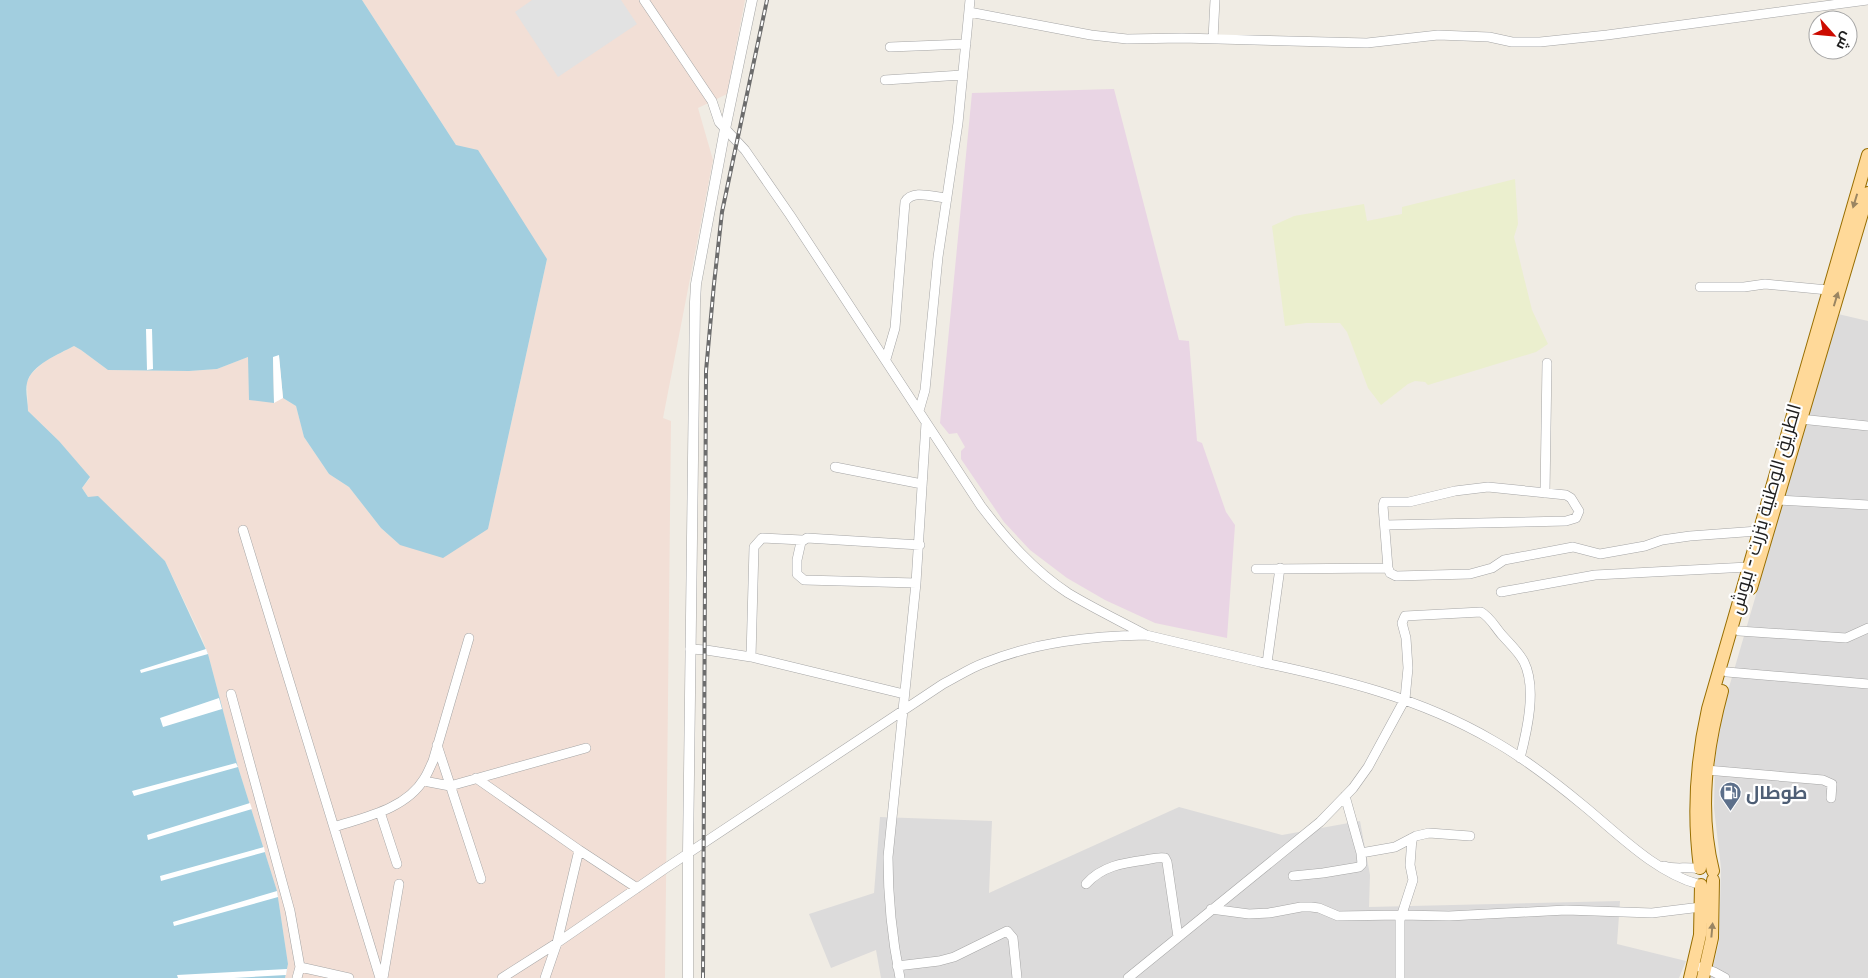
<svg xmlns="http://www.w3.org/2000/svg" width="1868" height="978" viewBox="0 0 1868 978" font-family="Cabin,Cairo,sans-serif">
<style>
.residential{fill:#dcdbdb}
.industrial{fill:#e9d5e4}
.military{fill:#f2dfd6}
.farmland{fill:#ebefce}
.parking{fill:#e2e2e2}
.water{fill:#a2cedf}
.pier{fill:#fff}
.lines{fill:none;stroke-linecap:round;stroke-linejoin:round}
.minor-casing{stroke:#a5a5a5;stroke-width:10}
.tertiary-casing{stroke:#a5a5a5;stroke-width:11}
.primary-casing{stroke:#986e00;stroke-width:14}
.minor{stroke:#fff;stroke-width:9}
.tertiary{stroke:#fff;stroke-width:10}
.primary{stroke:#ffd999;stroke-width:12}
.rail-casing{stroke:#6c6c6c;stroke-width:4}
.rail{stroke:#fff;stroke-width:2;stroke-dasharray:5.5;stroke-linecap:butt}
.oneway{fill:#9a8562}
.labels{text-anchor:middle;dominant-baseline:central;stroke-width:4.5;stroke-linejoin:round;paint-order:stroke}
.street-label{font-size:19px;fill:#1e1e1e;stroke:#fff}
.service-label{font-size:19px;font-weight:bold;fill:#4e5e75;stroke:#fff;text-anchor:start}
</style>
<rect width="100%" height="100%" fill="#f0ece4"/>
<path class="residential" d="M1838 314 1868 321V978H1710L1719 942 1721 868 1714 808 1715 759 1725 701Z
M1179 807 1282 835 1360 821 1370 875 1369 907 1620 901 1617 944 1686 961 1679 978H881L876 950 831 968 809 914 874 893 880 817 992 821 989 893Z"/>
<path class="industrial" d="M1114 89 1179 340 1189 341 1197 441 1202 443 1226 512 1235 525 1227 638 1155 623 1105 600 1067 578 1030 550 1004 522 961 459V451L965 447 957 433 949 434 940 423 972 93Z"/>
<path class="military" d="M362 0H745L727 94 698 108 713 160 663 418 671 421 665 978H285L288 964 277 891 238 767 208 654 201 636 165 561 88 497 82 488 90 478 59 441 28 411 27 382 31 374 45 361 74 346 81 350 108 370 189 371 217 369 248 357H280L283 398 296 406 304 437 329 474 349 487 381 528 400 545 488 529 547 259 456 145Z"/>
<path class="farmland" d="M1515 179 1518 224 1514 237 1532 310 1548 344 1536 352 1428 385 1425 382 1415 381 1408 384 1381 405 1368 388 1347 332 1340 323H1306L1285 326 1272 226 1294 216 1364 204 1367 221 1402 214V207Z"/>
<path class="parking" d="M532 0H621L637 24 558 77 515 12Z"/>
<path class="water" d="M0 0H362L456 145 478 150 547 259 488 529 443 558 400 545 381 528 349 487 329 474 304 437 296 406 283 398 279 357H273L274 403 249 400 248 357 217 369 189 371 108 370 81 350 74 346C59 354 31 365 27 383 25 391 28 402 28 411L59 441 90 477 82 488 88 497 98 496 165 561 208 654 238 767 277 891 288 964 285 978H0Z"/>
<path class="pier" d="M146 329H152L153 369 147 370Z
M279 355 283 398 274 403 273 357Z
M206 649 208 654 141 673 140 670Z
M219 698 222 709 163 727 160 718Z
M236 763 238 767 134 796 132 791Z
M250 803 252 809 148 840 147 835Z
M264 847 265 852 161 881 160 876Z
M277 891 278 897 174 926 173 922Z
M287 969 286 975 234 978H178L177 975Z"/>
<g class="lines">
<defs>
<path id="minor" d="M644 0 712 101 719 122 745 150 790 215 981 506C1006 539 1033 570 1068 593 1093 608 1120 621 1146 635
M969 12 1091 35 1127 39 1182 38 1367 43 1438 35 1489 37 1512 42H1540L1607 35 1868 0
M1213 39 1215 0
M890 47 966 44
M885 80 962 75
M1700 287H1744L1765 284 1828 290
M886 359 895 328 905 202C912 189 933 197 946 198
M919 411 925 390 938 257 958 123 970 0
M1800 419 1868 426
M835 467 922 484
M1545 493 1547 363
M1777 500 1868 505
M1385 525 1566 521 1576 518 1579 511 1571 498 1566 495 1488 487 1455 491 1409 502H1384L1383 506 1388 568 1390 573 1396 576 1470 574 1492 568 1504 560 1573 547 1600 554 1645 546 1662 540 1690 536 1758 531
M243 530 380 978
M1256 569 1388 568
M916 583 804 580 797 574V560L801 542 807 538 920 545
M1501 592 1595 575 1748 567
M1739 631 1846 638 1868 628
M690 649 706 650 751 657 904 694
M751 657 754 547 762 538 802 540
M1267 663 1280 568
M1727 672 1868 684
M231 694 290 911 300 967 297 978
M437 745 481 879
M1706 770 1823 780 1832 784 1831 798
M476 778 579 850 637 888
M424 780 429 782 450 786 586 748
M380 812 397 864
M334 827C365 817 406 809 424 779 428 773 430 767 433 761L469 638
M1361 853 1395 847 1416 836 1429 833 1470 836
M1664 866C1676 870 1687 866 1698 869
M1293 876 1323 873 1359 867 1362 864 1361 853 1345 796
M1086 884C1102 866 1123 863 1145 860 1151 859 1158 857 1165 858L1167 862 1178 937
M1211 909 1249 914 1269 913 1301 907H1311L1319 908 1338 916 1400 915 1449 916 1566 910 1652 913 1701 907
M897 966 939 961 954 957 1007 931 1013 938 1017 978
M300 967 349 978
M1700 967 1714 972 1725 978
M383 978 399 884
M502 978 557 943 666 868 943 684C957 677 970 668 984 663 1036 642 1091 636 1146 635 1184 644 1222 653 1260 662 1341 679 1420 698 1492 740 1524 758 1555 782 1584 806 1617 833 1656 873 1698 884
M545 978 557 943 579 850
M900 978C892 938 888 898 888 857L916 583 926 423
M1128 978 1320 822 1353 788 1368 767 1405 699 1408 668 1406 638 1402 623 1405 616 1481 612C1490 617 1495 627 1502 635 1509 643 1519 652 1524 662 1537 688 1527 731 1520 758
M1400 978V920L1413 880 1410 865 1412 838"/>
<path id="tertiary" d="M688 978V853L695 302 696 284 725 129 752 0"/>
<path id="primary" d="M1751 588 1868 193
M1700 868C1693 814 1696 762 1708 709L1868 155
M1713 871C1698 811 1706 750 1722 691
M1690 978 1700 935 1701 885
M1703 978 1712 938 1713 880"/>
</defs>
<use href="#minor" class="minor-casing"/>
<use href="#tertiary" class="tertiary-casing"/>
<use href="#primary" class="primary-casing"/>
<use href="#minor" class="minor"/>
<use href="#tertiary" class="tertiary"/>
<use href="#primary" class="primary"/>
<defs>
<path id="rail" d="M703 978 706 371 714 284 722 212 767 0"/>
</defs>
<use href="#rail" class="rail-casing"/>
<use href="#rail" class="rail"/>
</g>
<defs><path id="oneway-solid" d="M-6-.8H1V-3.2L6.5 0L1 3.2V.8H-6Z" transform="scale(1.25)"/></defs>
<g class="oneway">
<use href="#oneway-solid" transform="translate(1855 201) rotate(107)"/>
<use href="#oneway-solid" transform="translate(1836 299) rotate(-73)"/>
<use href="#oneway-solid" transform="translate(1712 930) rotate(-85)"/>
</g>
<defs>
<symbol id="fuel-pin" viewBox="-11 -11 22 30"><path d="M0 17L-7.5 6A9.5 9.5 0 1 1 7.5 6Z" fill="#5c6f8a" stroke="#fff"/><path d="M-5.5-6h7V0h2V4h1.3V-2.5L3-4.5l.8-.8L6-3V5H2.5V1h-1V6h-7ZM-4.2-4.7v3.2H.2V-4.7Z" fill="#fff"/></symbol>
</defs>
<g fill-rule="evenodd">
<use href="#fuel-pin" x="1718" y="780" width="25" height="34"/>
</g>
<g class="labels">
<g class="street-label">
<text transform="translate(1765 509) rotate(-74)">الطريق الوطنية بنزرت - ببوش</text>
</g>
<g class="service-label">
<text x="1746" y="792">طوطال</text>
</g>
</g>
<g transform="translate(1833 35) rotate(117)"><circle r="24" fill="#ffffff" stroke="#a5a5a5"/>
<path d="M0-4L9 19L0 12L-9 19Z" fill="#cc0b00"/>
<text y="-8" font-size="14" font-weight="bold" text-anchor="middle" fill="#1e1e1e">ش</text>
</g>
</svg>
